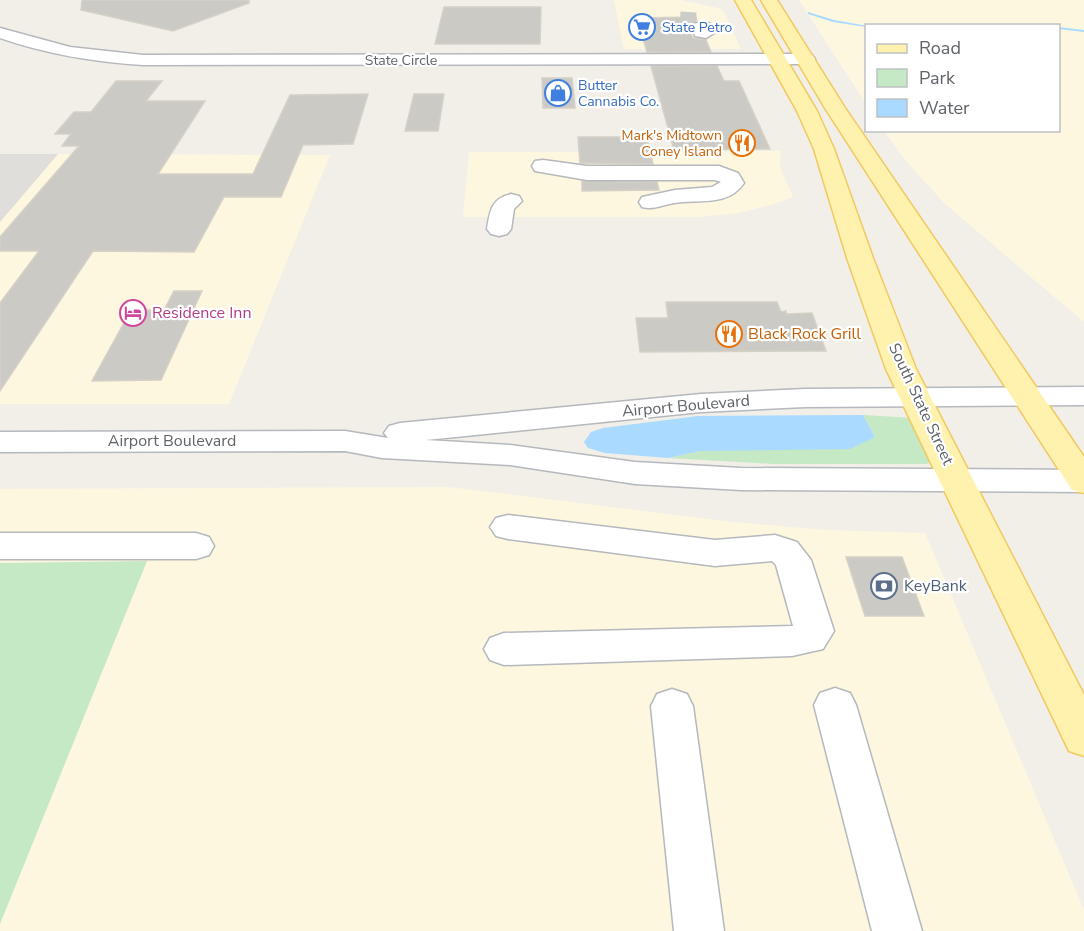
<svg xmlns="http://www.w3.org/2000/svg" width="1084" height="931" viewBox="0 0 1084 931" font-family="'Nunito Sans',sans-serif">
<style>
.commercial{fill:#fef7e0}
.industrial{fill:#e0deda}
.green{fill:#c5e8c5}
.water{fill:#aadaff}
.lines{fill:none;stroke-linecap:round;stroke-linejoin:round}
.stream{fill:#aadaff;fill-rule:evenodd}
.building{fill:#cccac5;stroke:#d6d1c6;stroke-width:1.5}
.minor-tunnel{stroke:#ccccc8;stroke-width:17;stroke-dasharray:17 8;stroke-linecap:butt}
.minor-casing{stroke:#b5b8bc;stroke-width:3}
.major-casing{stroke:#f2c960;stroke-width:3}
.minor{fill:#fff;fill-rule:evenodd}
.major{fill:#fff2af;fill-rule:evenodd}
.labels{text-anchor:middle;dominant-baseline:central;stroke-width:4.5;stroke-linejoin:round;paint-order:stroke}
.far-shop-label{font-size:14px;fill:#366cbe;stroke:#fff;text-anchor:start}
.far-street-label{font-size:14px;fill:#5f6368;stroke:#fff}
.far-food-label{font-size:14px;fill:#c56008;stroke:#fff;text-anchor:end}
.hotel-label{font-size:16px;fill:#b23c85;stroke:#fff;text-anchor:start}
.food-label{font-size:16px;fill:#c56008;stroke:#fff;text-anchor:start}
.street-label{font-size:16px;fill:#5f6368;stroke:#fff}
.service-label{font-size:16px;fill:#4e5e75;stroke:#fff;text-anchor:start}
</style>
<rect width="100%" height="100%" fill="#f1efe8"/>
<path class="commercial" d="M614 0H680L722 9 741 49H624Z
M799 0H1084V322L944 203 906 161 884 131 1058 130V26H866V104Z
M781 151 780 167 793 197 771 205 738 213 700 217H463L469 152Z
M58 154 330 155 229 404H0V222Z
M448 487 733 522 826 530 925 533 1084 910V931H0V489Z"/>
<path class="industrial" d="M0 154H58L0 222Z"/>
<path class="green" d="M863 415 914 418 932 461 927 464H774L668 458 700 451 875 437Z
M147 561 0 924V563Z"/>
<path class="water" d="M863 415 875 437 850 449 700 451 668 458 605 453 588 448 584 442 591 432 603 428 698 416Z"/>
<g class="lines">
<path class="stream" d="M808 12 834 20 868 26 866 27 833 22 808 14Z
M1058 27 1084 30V32L1058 29Z"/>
</g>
<path class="building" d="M82 0H249V3L173 31 81 10Z
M444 7H541L540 44H435Z
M696 17 697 21 690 23 688 27 693 38 706 40 711 52H647L637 18Z
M651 66H717L724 81H739L770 149 674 150Z
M542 78H572L575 108H543Z
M116 81H162L146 101H205L158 174H253L290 95 368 94 353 144 303 145 281 197H224L194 252 93 251 0 391V303L39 251H0V237L79 146H62L71 134H55L74 112H91Z
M414 94H444L438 131H405Z
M578 137H647L653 164 580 163Z
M582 181 657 182 659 190 582 191Z
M174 291H202L161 380 92 381 131 310H164Z
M666 302H777L781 312 786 311V314L812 313 826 351 640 352 636 318H668Z
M846 557H902L924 616H865Z"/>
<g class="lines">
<path class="minor-tunnel" d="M680 20 696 21"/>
<defs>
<path id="minor" d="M705 22 711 24 714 33 706 38 695 36 694 31 690 27 692 24Z
M0 28 70 47 143 55 806 54 812 55 815 59 812 63 806 64 143 65C94 62 46 54 0 38Z
M543 160 587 166H719L738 173 744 183C728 207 699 199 674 203 663 205 653 210 642 207L639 202 642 197 675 190 712 187 721 182 715 180H587L535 171 532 166 535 161Z
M511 194 519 196 522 201 514 209 511 229 507 234 499 236 491 234 487 229C490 211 491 199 511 194Z
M1084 387V405L805 407 701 412 426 440 510 445 635 462 741 468 1084 470V492L741 490 635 484 510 465 382 458 345 451 0 452V432L345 431 388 438 384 433 389 426 400 423 701 394 805 389Z
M508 515 715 540 775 535 797 542 811 560 834 631 823 649 792 656 504 665 490 660 484 649 490 638 504 633 793 626 776 565 772 561 715 566 508 539 496 536 490 527 496 518Z
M0 533H196L209 537 214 546 209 555 196 559H0Z
M835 688 850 693 856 705 922 931H872L814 705 820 693Z
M672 689 687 694 693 706 724 931H674L651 706 657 694Z"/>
<path id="major" d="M735 0H751L817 111 834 149 873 258 916 369 1084 695V756L1069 751 886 369 847 258 814 149 797 111Z
M761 0H777L845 108 1084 457V493L1072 490 825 108Z"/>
</defs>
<use href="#minor" class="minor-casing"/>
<use href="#major" class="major-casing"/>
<use href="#minor" class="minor"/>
<use href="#major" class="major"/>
</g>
<defs>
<symbol id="supermarket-ring" viewBox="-11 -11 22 22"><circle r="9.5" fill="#fff" stroke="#3f7fe0" stroke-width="1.5"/><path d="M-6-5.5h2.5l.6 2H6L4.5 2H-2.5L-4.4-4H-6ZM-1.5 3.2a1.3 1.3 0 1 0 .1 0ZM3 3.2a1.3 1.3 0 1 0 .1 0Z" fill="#3f7fe0"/></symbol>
<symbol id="shop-ring" viewBox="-11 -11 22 22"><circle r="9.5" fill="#fff" stroke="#3f7fe0" stroke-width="1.5"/><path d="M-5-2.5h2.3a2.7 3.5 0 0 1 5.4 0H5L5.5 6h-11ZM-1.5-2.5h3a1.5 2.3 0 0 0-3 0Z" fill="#3f7fe0"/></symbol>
<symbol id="restaurant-ring" viewBox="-11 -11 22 22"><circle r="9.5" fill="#fff" stroke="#e8710a" stroke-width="1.5"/><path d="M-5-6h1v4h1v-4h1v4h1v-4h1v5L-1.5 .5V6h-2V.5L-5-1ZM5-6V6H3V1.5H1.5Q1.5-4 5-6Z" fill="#e8710a"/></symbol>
<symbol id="hotel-ring" viewBox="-11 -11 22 22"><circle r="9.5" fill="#fff" stroke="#d1479c" stroke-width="1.5"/><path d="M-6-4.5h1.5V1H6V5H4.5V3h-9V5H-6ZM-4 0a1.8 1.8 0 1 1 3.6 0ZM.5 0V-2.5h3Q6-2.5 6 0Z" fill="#d1479c"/></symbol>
<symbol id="bank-ring" viewBox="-11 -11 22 22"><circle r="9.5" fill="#fff" stroke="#5c6f8a" stroke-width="1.5"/><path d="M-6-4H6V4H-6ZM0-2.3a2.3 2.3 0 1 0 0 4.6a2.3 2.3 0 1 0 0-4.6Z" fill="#5c6f8a"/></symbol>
</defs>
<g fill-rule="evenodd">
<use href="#supermarket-ring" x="627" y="12" width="30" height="30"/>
<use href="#shop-ring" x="543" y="78" width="30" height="30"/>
<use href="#restaurant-ring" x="727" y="128" width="30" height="30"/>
<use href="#hotel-ring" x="118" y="298" width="30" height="30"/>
<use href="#restaurant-ring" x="714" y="319" width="30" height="30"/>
<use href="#bank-ring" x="869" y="571" width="30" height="30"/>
</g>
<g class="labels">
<g class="far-shop-label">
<text x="662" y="27">State Petro</text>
<text x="578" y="85">Butter<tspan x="578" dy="16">Cannabis Co.</tspan></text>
</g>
<g class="far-street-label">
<text x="401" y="60">State Circle</text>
</g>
<g class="far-food-label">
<text x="722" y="135">Mark's Midtown<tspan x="722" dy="16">Coney Island</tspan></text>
</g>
<g class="hotel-label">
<text x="152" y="313">Residence Inn</text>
</g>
<g class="food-label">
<text x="748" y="334">Black Rock Grill</text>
</g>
<g class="street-label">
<text transform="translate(921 404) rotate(65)">South State Street</text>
<text transform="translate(686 406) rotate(-5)">Airport Boulevard</text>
<text x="172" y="441">Airport Boulevard</text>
</g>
<g class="service-label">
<text x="904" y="586">KeyBank</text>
</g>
</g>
<rect x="865" y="24" width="195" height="108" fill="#ffffff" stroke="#bfc1c3" stroke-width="1.5"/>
<rect x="877" y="44" width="30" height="9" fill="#fff2af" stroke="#bfc1c3" stroke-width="1.5"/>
<text x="919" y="54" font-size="18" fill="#5f6368">Road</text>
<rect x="877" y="69" width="30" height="18" fill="#c5e8c5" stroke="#bfc1c3" stroke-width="1.5"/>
<text x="919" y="84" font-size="18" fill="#5f6368">Park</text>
<rect x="877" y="99" width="30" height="18" fill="#aadaff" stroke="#bfc1c3" stroke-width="1.5"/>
<text x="919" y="114" font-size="18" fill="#5f6368">Water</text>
</svg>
